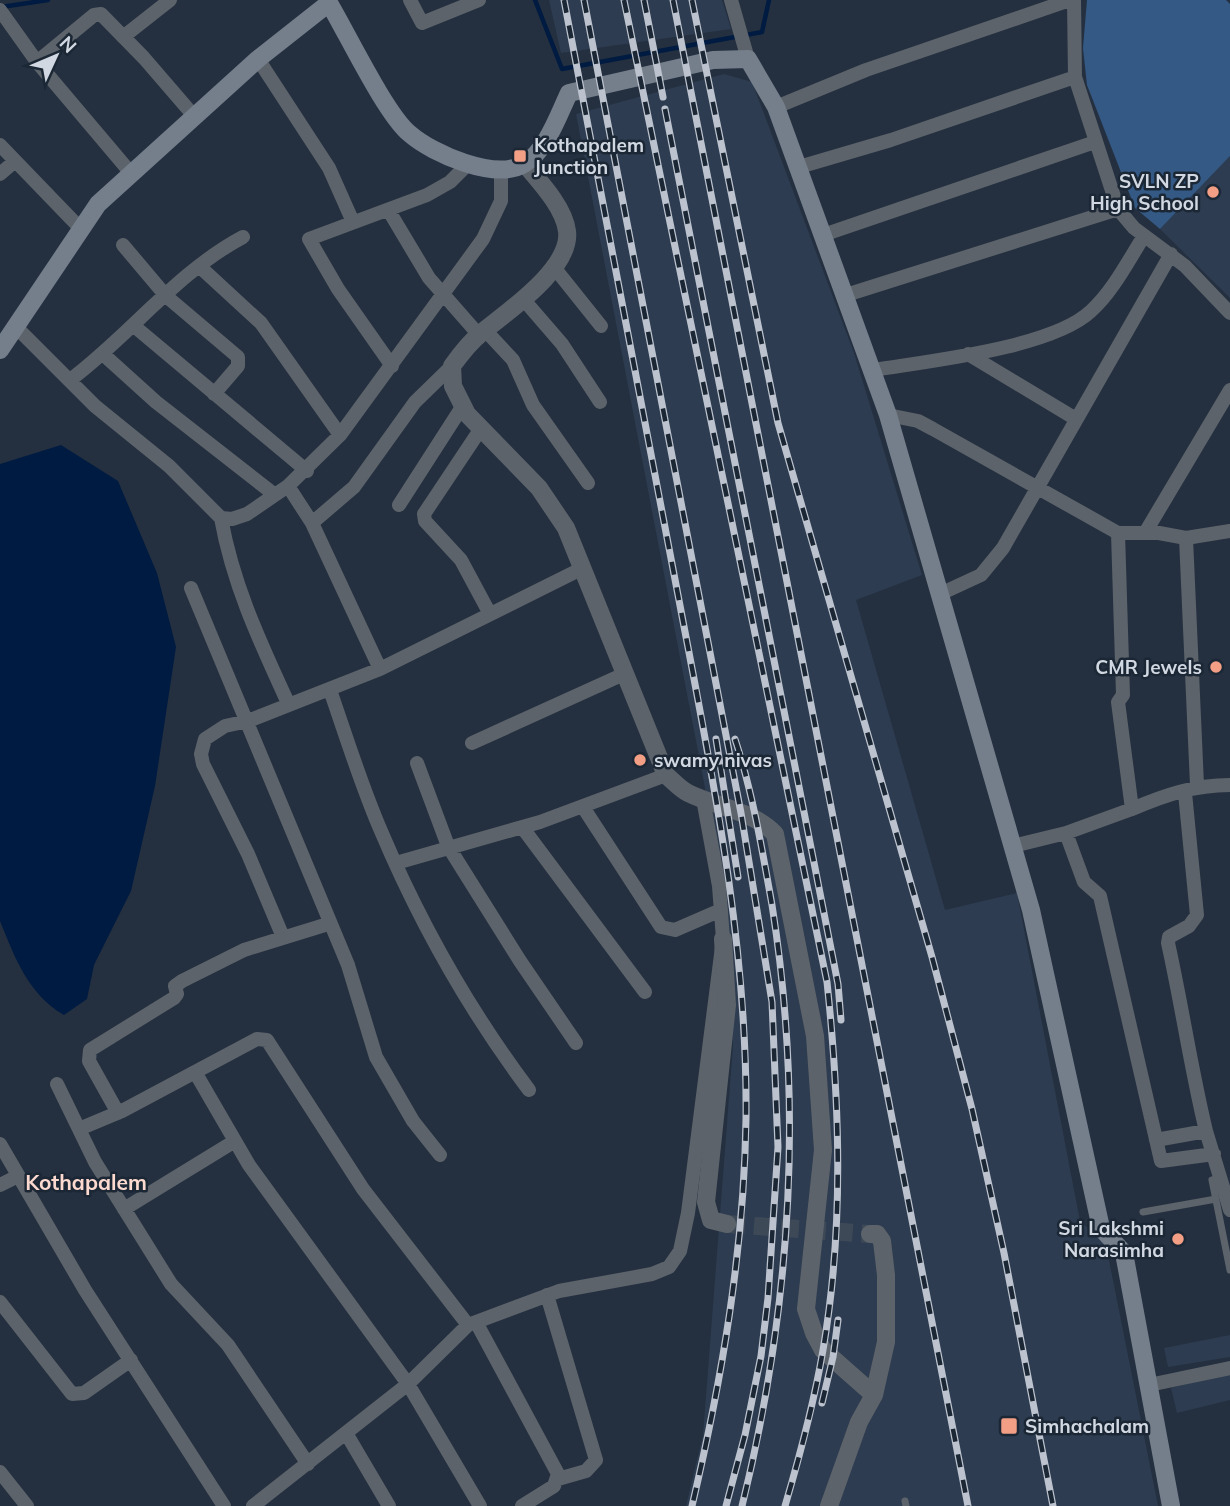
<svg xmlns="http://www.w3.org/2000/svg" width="1230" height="1506" viewBox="0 0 1230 1506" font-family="Mulish,sans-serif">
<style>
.built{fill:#2d3c50}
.green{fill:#345985}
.water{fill:#001b41}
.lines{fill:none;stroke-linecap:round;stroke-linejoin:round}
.stream{stroke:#001b41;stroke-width:4.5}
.tertiary-tunnel{stroke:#3e4958;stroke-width:18;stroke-dasharray:18 9;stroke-linecap:butt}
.service{stroke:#5d636a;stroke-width:7}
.minor{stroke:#5d636a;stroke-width:14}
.tertiary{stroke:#5d636a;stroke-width:18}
.secondary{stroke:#757f8b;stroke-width:18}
.rail-casing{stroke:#bcc3ce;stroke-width:7}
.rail{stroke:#1b2735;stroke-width:4.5;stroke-dasharray:13;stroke-linecap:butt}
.poi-dot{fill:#f39f85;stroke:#1b2735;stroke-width:2.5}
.labels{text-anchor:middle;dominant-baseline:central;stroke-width:5;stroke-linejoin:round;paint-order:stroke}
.poi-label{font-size:19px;font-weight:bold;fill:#d1d8e2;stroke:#1b2735;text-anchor:start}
.neighbourhood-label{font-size:21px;font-weight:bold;fill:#fcdad0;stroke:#1b2735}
</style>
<rect width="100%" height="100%" fill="#243040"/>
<path class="built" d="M549 0H722L731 29 561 53Z
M724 74 752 82 854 353 922 575 856 600 945 910 1017 893 1080 1221 1106 1245 1158 1506H686L703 1435 733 1046 729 933 705 788 576 114Z
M1230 156V298L1160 229Z
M1230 1335V1357L1168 1367 1164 1348Z
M1230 1372V1400L1177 1413 1171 1388Z"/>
<path class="green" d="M1087 0H1226L1230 4V156L1160 229 1135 208 1087 85 1083 48Z"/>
<path class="water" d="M61 445 118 481 157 573 176 647 155 786 131 891 94 965 87 999 64 1015C28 994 15 958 0 921V464Z"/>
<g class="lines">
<path class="stream" d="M535 0 562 69 762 32 769 0
M1 7 48 0"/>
<path class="tertiary-tunnel" d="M727 1224 870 1234"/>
<path class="service" d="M1222 1178 1212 1180 1230 1270
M1143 1212 1216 1199
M905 1501 906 1506"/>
<path class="minor" d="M410 0 422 23 479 0
M731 0 748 59
M1074 0 1075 77 1118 209 1134 228 1185 266 1230 313
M0 10 37 62 130 172
M123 37 170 0
M258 59 329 168 353 222
M37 62 94 15 101 14 144 58 194 116
M776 107 866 70 1070 0
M0 145 81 229
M799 167 891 140 1075 77
M0 174 14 162
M389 211 429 278 479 335
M823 235 1095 142
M123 245 166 296 238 357V366L214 394
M199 266 261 323 340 435
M553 266 601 326
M846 295 1118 209
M524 300 562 344 600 402
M134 326 307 471
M16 327 95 406 169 466 221 518 232 519 247 514 288 486 340 435 483 239 501 201V169
M485 330 513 360 533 405 588 483
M968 354 1076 419
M104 355 156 402 275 495
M392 366 338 289 309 239 427 195 450 182 468 164
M874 370C928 361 1052 348 1091 311 1113 291 1128 261 1144 236
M70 380C129 336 177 272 243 237
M888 415 918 421 933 429 1118 533H1159L1186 538 1230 531
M480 430 424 514 425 521 461 560 490 614
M288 486 312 523 380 669
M399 505 462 407
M221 518C233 585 260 642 288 703
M312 523 354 487 415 402 452 366
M1145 533 1230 390
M1186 538 1197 785
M191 588 348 965 376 1057 413 1121 440 1155
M940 594 981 575 1003 548 1171 254
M330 690C346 736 361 785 381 831 420 923 469 1010 529 1090
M472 743 624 674
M417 763 448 846 520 961 576 1043
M1185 793 1197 915 1189 926 1169 937 1168 943C1182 1006 1191 1069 1206 1131
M583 807 661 927 675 930 721 910
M1132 809C1165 795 1194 785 1230 785
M522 827 645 992
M1066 833 1084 882 1100 896 1161 1161 1214 1154
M1013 846 1066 833 1132 809 1118 702 1123 695 1118 533
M396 863 540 822 666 775
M283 937 248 854 203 764 201 754 205 739 225 726 248 721 380 669 583 568
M195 1072 249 1165 408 1384 480 1506
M57 1084 95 1162 171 1284 228 1345 308 1464
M118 1113 89 1061 90 1050 174 998 177 994 175 986 182 981 244 950 328 924
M79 1129 122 1111 257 1039 267 1040 363 1189 468 1325
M1156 1140 1206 1131 1230 1210
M0 1144 85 1290 224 1506
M0 1185 18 1176
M124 1209 235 1141
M547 1295 596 1460 586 1471 558 1479
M0 1302 72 1394 84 1393 131 1360
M476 1322 558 1474 554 1486 522 1506
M1149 1385 1230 1368
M346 1433 389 1506
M0 1472 27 1506
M253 1506 408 1384 468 1325 559 1291 652 1274 669 1267 680 1251 688 1213 723 939 719 886 703 799"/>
<path class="tertiary" d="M524 163C539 181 564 207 567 231 572 269 505 313 480 334 469 343 460 355 452 366L453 386 467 414 539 488 566 528 666 775C673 781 680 789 688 793 716 807 754 811 775 834L815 1036 823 1150 806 1309 814 1333 823 1350 874 1395
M723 939 727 1005 706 1202 711 1220 727 1224
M829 1506 859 1422 874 1395 886 1342V1275L882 1241 877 1234H870"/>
<path class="secondary" d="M0 350 98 204 258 59 329 3C347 33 386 115 410 134 433 154 495 181 524 164 547 150 558 116 569 93L713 60 748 59 776 107 888 415 1031 910 1101 1228 1124 1253 1171 1506"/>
<defs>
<path id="rail" d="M564 0C602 198 640 397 678 595 711 769 748 942 746 1119 744 1250 722 1379 692 1506
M584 0 741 813 772 1002 778 1147 768 1298 761 1356 745 1435 726 1506
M624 0 827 982C840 1105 844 1228 823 1350 814 1403 800 1455 785 1506
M644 0 663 97
M673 0 968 1506
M692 0 778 423 932 957 972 1109 1004 1253 1053 1506
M665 109 838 984 841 1020
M716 739 738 877
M735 739C753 794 762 849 772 905 804 1107 791 1308 742 1506
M822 1403 833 1357 838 1320"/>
</defs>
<use href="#rail" class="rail-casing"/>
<use href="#rail" class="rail"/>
</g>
<g class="poi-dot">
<rect x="513" y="149" width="14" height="14" rx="3.5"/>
<circle cx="1213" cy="192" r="7"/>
<circle cx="1216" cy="667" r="7"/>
<circle cx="640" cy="760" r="7"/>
<circle cx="1178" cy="1239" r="7"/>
<rect x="1000" y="1417" width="18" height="18" rx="3.5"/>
</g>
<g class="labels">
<g class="poi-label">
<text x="534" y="145">Kothapalem<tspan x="534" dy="22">Junction</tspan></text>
<text x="1199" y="181" text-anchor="end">SVLN ZP<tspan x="1199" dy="22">High School</tspan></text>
<text x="1202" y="667" text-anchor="end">CMR Jewels</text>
<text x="654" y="760">swamy nivas</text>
<text x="1164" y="1228" text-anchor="end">Sri Lakshmi<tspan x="1164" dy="22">Narasimha</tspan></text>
<text x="1025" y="1426">Simhachalam</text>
</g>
<g class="neighbourhood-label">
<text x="86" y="1182">Kothapalem</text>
</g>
</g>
<g transform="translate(56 56) rotate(46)" stroke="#1b2735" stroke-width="5" paint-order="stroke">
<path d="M0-5L12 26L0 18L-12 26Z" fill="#d1d8e2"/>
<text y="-10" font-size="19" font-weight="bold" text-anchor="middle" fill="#d1d8e2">N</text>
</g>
</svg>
